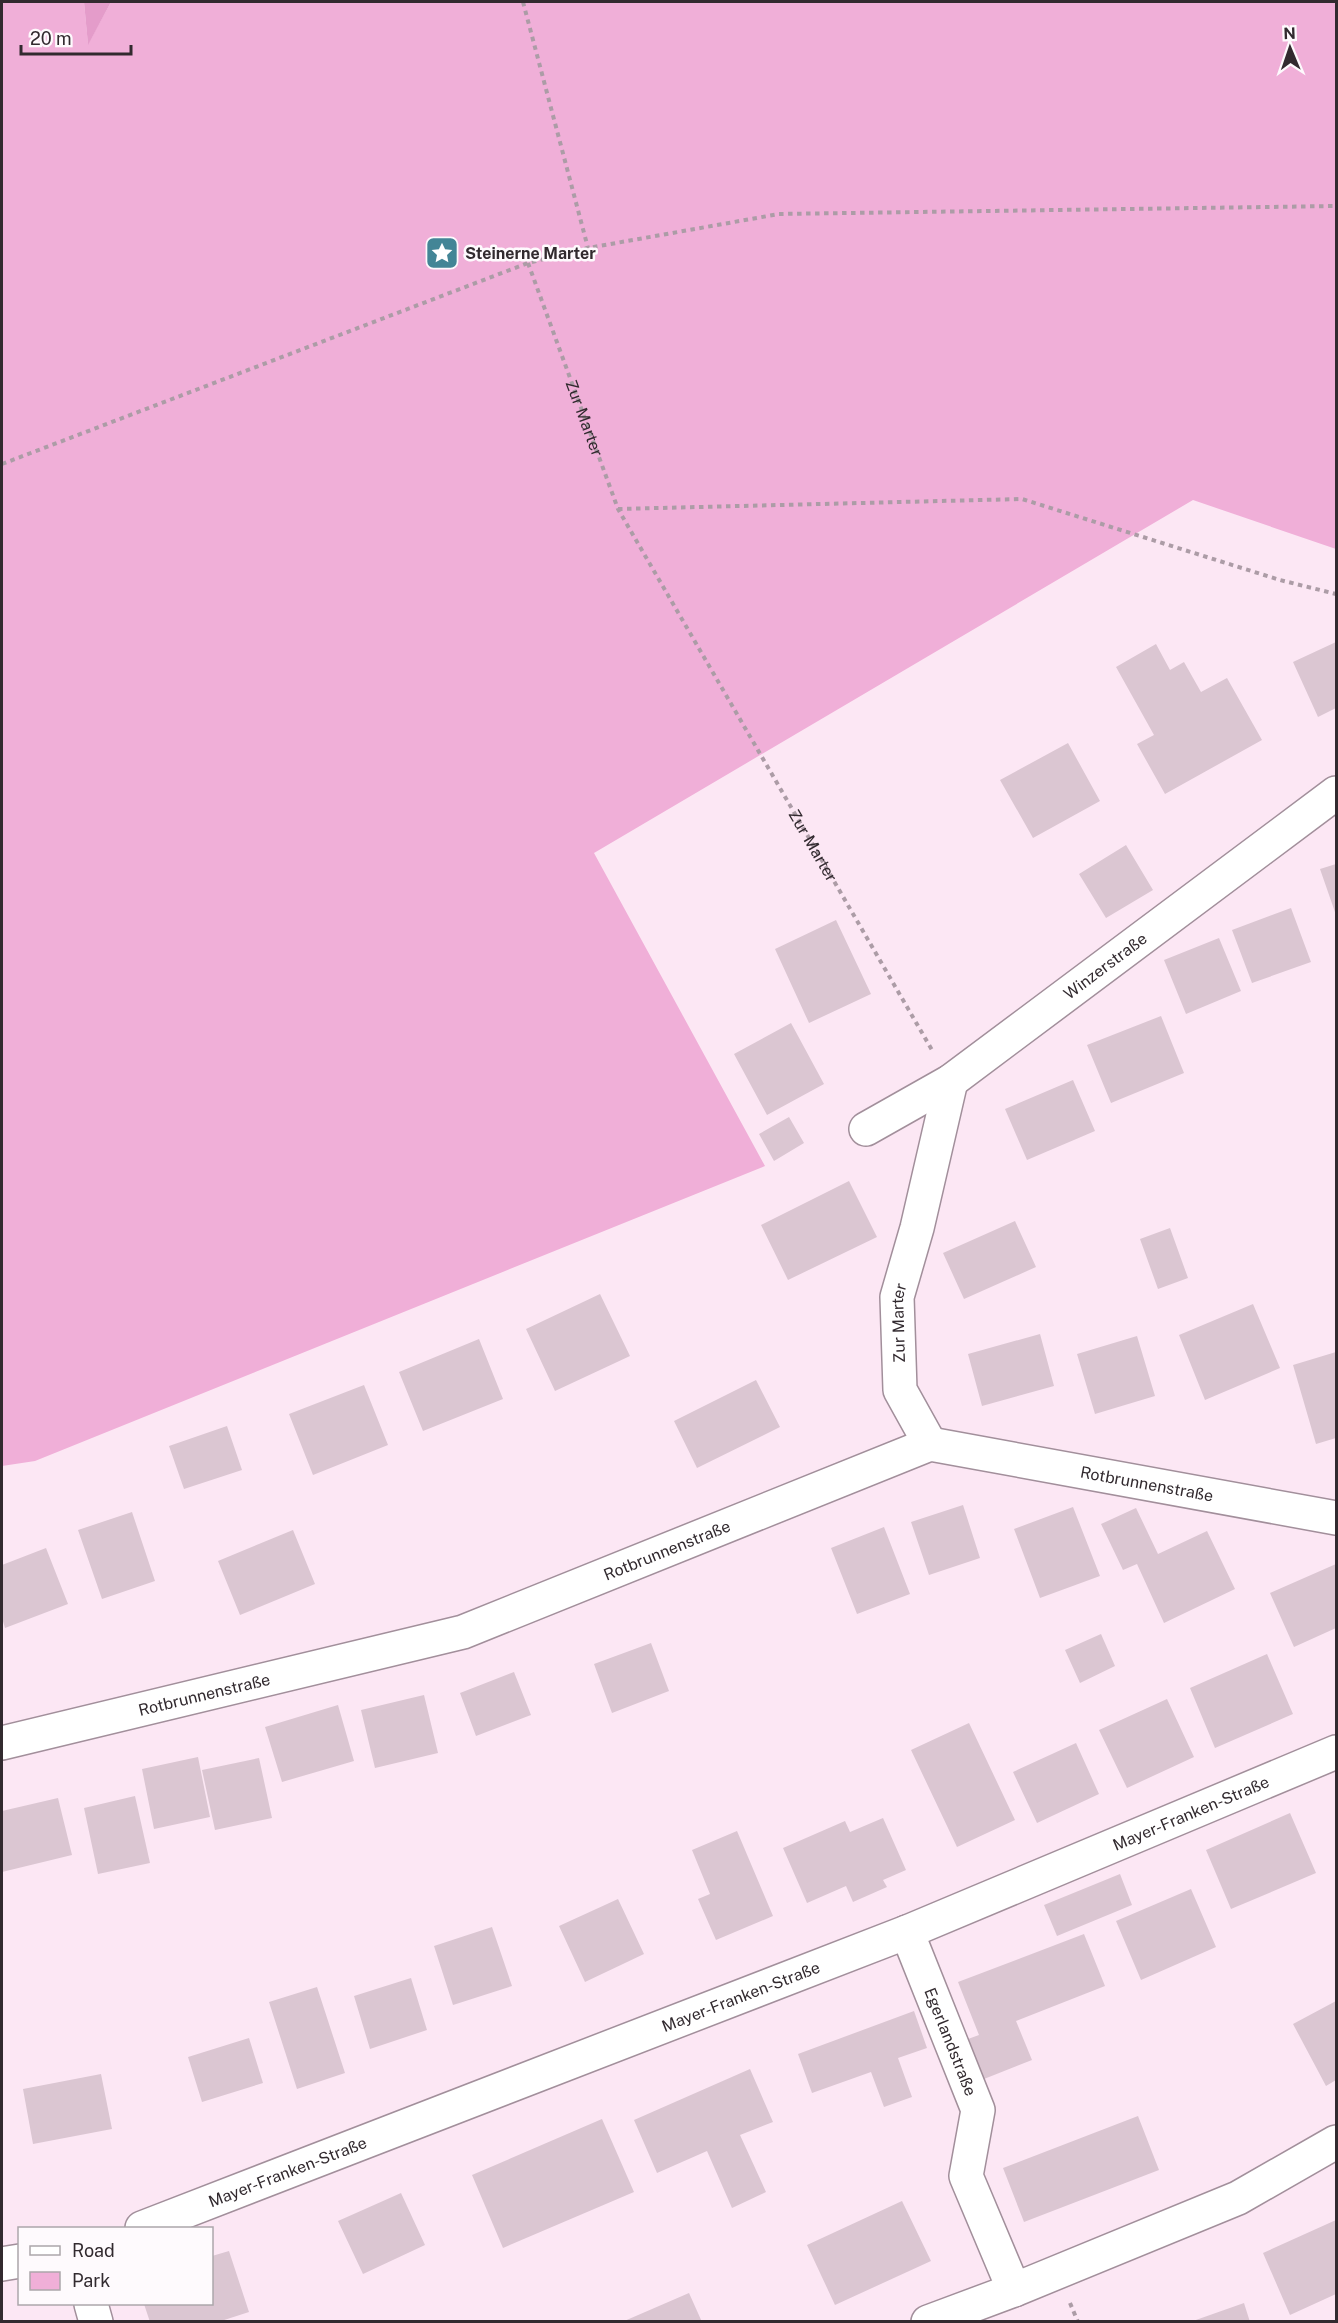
<svg xmlns="http://www.w3.org/2000/svg" width="1338" height="2323" viewBox="0 0 1338 2323" font-family="'Public Sans',sans-serif">
<style>
.green{fill:#f0afd8}
.forest{fill:#e49cca}
.building{fill:#dbc6d2}
.lines{fill:none;stroke-linecap:round;stroke-linejoin:round}
.street-casing{stroke:#a28f9b;stroke-width:36}
.path{stroke:#ac9ca6;stroke-width:4;stroke-dasharray:4.5 4.5;stroke-linecap:butt}
.street{stroke:#fff;stroke-width:33}
.labels{text-anchor:middle;dominant-baseline:central;stroke-width:5;stroke-linejoin:round;paint-order:stroke}
.poi-label{font-size:16px;font-weight:bold;fill:#322a2f;stroke:#fefafd;text-anchor:start}
.street-label{font-size:16px;fill:#322a2f;stroke:#fefafd}
</style>
<rect width="100%" height="100%" fill="#fce7f4"/>
<path class="green" d="M2 2H84L88 44 111 2H1336V549L1193 500 594 853 765 1166 35 1461 2 1466Z"/>
<path class="forest" d="M84 2H111L88 45Z"/>
<path class="building" d="M1336 642V708L1318 717 1293 662Z
M1156 644 1170 670 1184 662 1201 692 1227 678 1262 740 1165 794 1137 744 1154 735 1116 667Z
M1068 743 1100 801 1033 838 1000 780Z
M1126 845 1153 890 1106 918 1079 874Z
M1336 864V915L1320 869Z
M1291 908 1311 962 1252 983 1232 930Z
M836 920 871 994 809 1023 775 949Z
M1219 938 1241 991 1186 1014 1164 960Z
M1161 1016 1184 1073 1111 1103 1087 1045Z
M791 1023 824 1084 767 1115 734 1054Z
M1073 1080 1095 1131 1027 1160 1005 1109Z
M789 1117 804 1143 774 1161 759 1134Z
M849 1181 877 1237 788 1280 761 1225Z
M1015 1221 1036 1267 964 1299 943 1253Z
M1170 1228 1188 1278 1158 1289 1140 1239Z
M600 1294 630 1356 555 1391 526 1329Z
M1253 1304 1280 1368 1205 1400 1179 1335Z
M1040 1334 1054 1386 982 1406 968 1354Z
M1137 1336 1155 1396 1095 1414 1077 1354Z
M479 1339 503 1399 423 1431 399 1372Z
M1336 1352V1438L1316 1444 1293 1365Z
M756 1380 780 1427 697 1468 674 1421Z
M364 1385 388 1445 313 1475 289 1414Z
M227 1426 242 1470 184 1489 169 1446Z
M963 1505 980 1558 929 1575 911 1522Z
M1073 1507 1100 1576 1040 1598 1014 1529Z
M1136 1508 1158 1554 1207 1531 1235 1589 1164 1623 1137 1564 1123 1570 1101 1524Z
M132 1512 155 1581 102 1599 78 1530Z
M884 1527 910 1594 857 1614 831 1548Z
M293 1530 315 1584 240 1615 218 1561Z
M46 1548 68 1604 5 1628 2 1618V1565Z
M1336 1564V1628L1294 1647 1270 1593Z
M1101 1634 1115 1666 1080 1683 1065 1650Z
M651 1643 669 1691 612 1713 594 1664Z
M1267 1654 1293 1714 1215 1748 1190 1688Z
M514 1672 531 1715 476 1736 460 1693Z
M424 1695 438 1753 375 1768 361 1710Z
M1167 1699 1194 1757 1127 1788 1099 1730Z
M338 1705 354 1761 282 1782 265 1727Z
M969 1723 1015 1820 957 1847 911 1750Z
M1076 1743 1099 1794 1037 1823 1013 1772Z
M198 1757 210 1817 154 1829 142 1769Z
M259 1758 272 1818 215 1830 202 1770Z
M135 1796 150 1863 98 1874 84 1808Z
M58 1798 72 1855 2 1872V1811Z
M1290 1813 1316 1873 1231 1909 1206 1850Z
M883 1818 906 1870 883 1880 887 1887 853 1902 846 1886 807 1903 783 1848 845 1821 850 1832Z
M737 1831 773 1916 716 1940 698 1899 710 1894 692 1850Z
M1120 1874 1132 1905 1057 1936 1044 1905Z
M1191 1889 1216 1947 1141 1980 1116 1921Z
M618 1899 644 1954 585 1982 559 1926Z
M492 1927 512 1986 453 2005 434 1946Z
M1084 1934 1105 1986 1016 2021 1032 2060 984 2079 968 2039 979 2035 958 1982Z
M411 1978 427 2030 370 2049 354 1996Z
M317 1987 345 2073 297 2089 269 2002Z
M1336 2001V2080L1326 2086 1293 2024Z
M914 2011 927 2048 898 2058 912 2097 884 2107 871 2072 812 2093 798 2054Z
M249 2038 263 2083 202 2102 188 2057Z
M750 2069 773 2122 740 2135 766 2192 732 2208 707 2151 657 2173 634 2120Z
M101 2074 112 2129 33 2144 23 2089Z
M1138 2116 1159 2170 1024 2222 1003 2168Z
M602 2119 634 2192 503 2248 472 2175Z
M401 2193 425 2245 363 2274 338 2221Z
M902 2201 931 2261 835 2305 807 2245Z
M1336 2220V2294L1290 2315 1263 2253Z
M229 2251 249 2312 218 2322H150L144 2304H212V2256Z
M689 2293 702 2322H622Z
M1244 2303 1250 2322H1193V2321Z"/>
<g class="lines">
<defs>
<g id="street">
<path id="s2" d="M866 1129 951 1081 1336 793"/>
<path id="s3" d="M930 1444 900 1390 897 1297 917 1228 951 1081"/>
<path id="s4" d="M2 1743 463 1632 930 1444 1336 1518"/>
<path id="s5" d="M907 1932 978 2110 966 2176 1014 2290"/>
<path id="s6" d="M142 2228 907 1932 1336 1752"/>
<path d="M2 2264 20 2261"/>
<path d="M91 2304 96 2322"/>
<path d="M928 2322 1014 2290 1238 2198 1336 2142"/>
</g>
</defs>
<use href="#street" class="street-casing"/>
<g class="path">
<path d="M523 2 588 248"/>
<path id="s1" d="M528 263 618 509 932 1050"/>
<path d="M2 464 528 263 588 248 779 214 1336 206"/>
<path d="M618 509 1022 499 1280 580 1336 594"/>
<path d="M1070 2303 1078 2322"/>
</g>
<use href="#street" class="street"/>
</g>
<defs>
<symbol id="sight-square" viewBox="-11 -11 22 22"><rect x="-9" y="-9" width="18" height="18" rx="4" fill="#438596" stroke="#fefafd"/><path d="M0-6L1.8-2.2L6-1.7L2.9 1.2L3.7 5.4L0 3.3L-3.7 5.4L-2.9 1.2L-6-1.7L-1.8-2.2Z" fill="#fff"/></symbol>
</defs>
<g fill-rule="evenodd">
<use href="#sight-square" x="423" y="234" width="38" height="38"/>
</g>
<g class="labels">
<g class="poi-label">
<text x="465" y="253">Steinerne Marter</text>
</g>
<g class="street-label">
<text stroke="none"><textPath href="#s1" startOffset="165">Zur Marter</textPath></text>
<text stroke="none"><textPath href="#s1" startOffset="651">Zur Marter</textPath></text>
<text stroke="none"><textPath href="#s2" startOffset="290">Winzerstraße</textPath></text>
<text stroke="none"><textPath href="#s3" startOffset="129">Zur Marter</textPath></text>
<text stroke="none"><textPath href="#s4" startOffset="1198">Rotbrunnenstraße</textPath></text>
<text stroke="none"><textPath href="#s4" startOffset="694">Rotbrunnenstraße</textPath></text>
<text stroke="none"><textPath href="#s4" startOffset="208">Rotbrunnenstraße</textPath></text>
<text stroke="none"><textPath href="#s6" startOffset="1128">Mayer-Franken-Straße</textPath></text>
<text stroke="none"><textPath href="#s6" startOffset="642">Mayer-Franken-Straße</textPath></text>
<text stroke="none"><textPath href="#s5" startOffset="118">Egerlandstraße</textPath></text>
<text stroke="none"><textPath href="#s6" startOffset="156">Mayer-Franken-Straße</textPath></text>
</g>
</g>
<rect width="1338" height="2323" fill="none" stroke="#322a2f" stroke-width="6"/>
<rect x="18" y="2227" width="195" height="78" fill="#fefafd" stroke="#aca7ab" stroke-width="1.5"/>
<rect x="30" y="2246" width="30" height="9" fill="#ffffff" stroke="#aca7ab" stroke-width="1.5"/>
<text x="72" y="2257" font-size="18" fill="#322a2f">Road</text>
<rect x="30" y="2272" width="30" height="18" fill="#f0afd8" stroke="#aca7ab" stroke-width="1.5"/>
<text x="72" y="2287" font-size="18" fill="#322a2f">Park</text>
<g transform="translate(1290 48) rotate(358)" stroke="#fefafd" stroke-width="4.5" paint-order="stroke">
<path d="M0-4.5L10 22L0 15L-10 22Z" fill="#322a2f"/>
<text y="-9" font-size="16" font-weight="bold" text-anchor="middle" fill="#322a2f">N</text>
</g>
<path d="M21 45v9h110v-9" fill="none" stroke="#322a2f" stroke-width="3"/>
<text x="30" y="45" font-size="18" fill="#322a2f" stroke="#fefafd" stroke-width="4.5" paint-order="stroke">20 m</text>
</svg>
